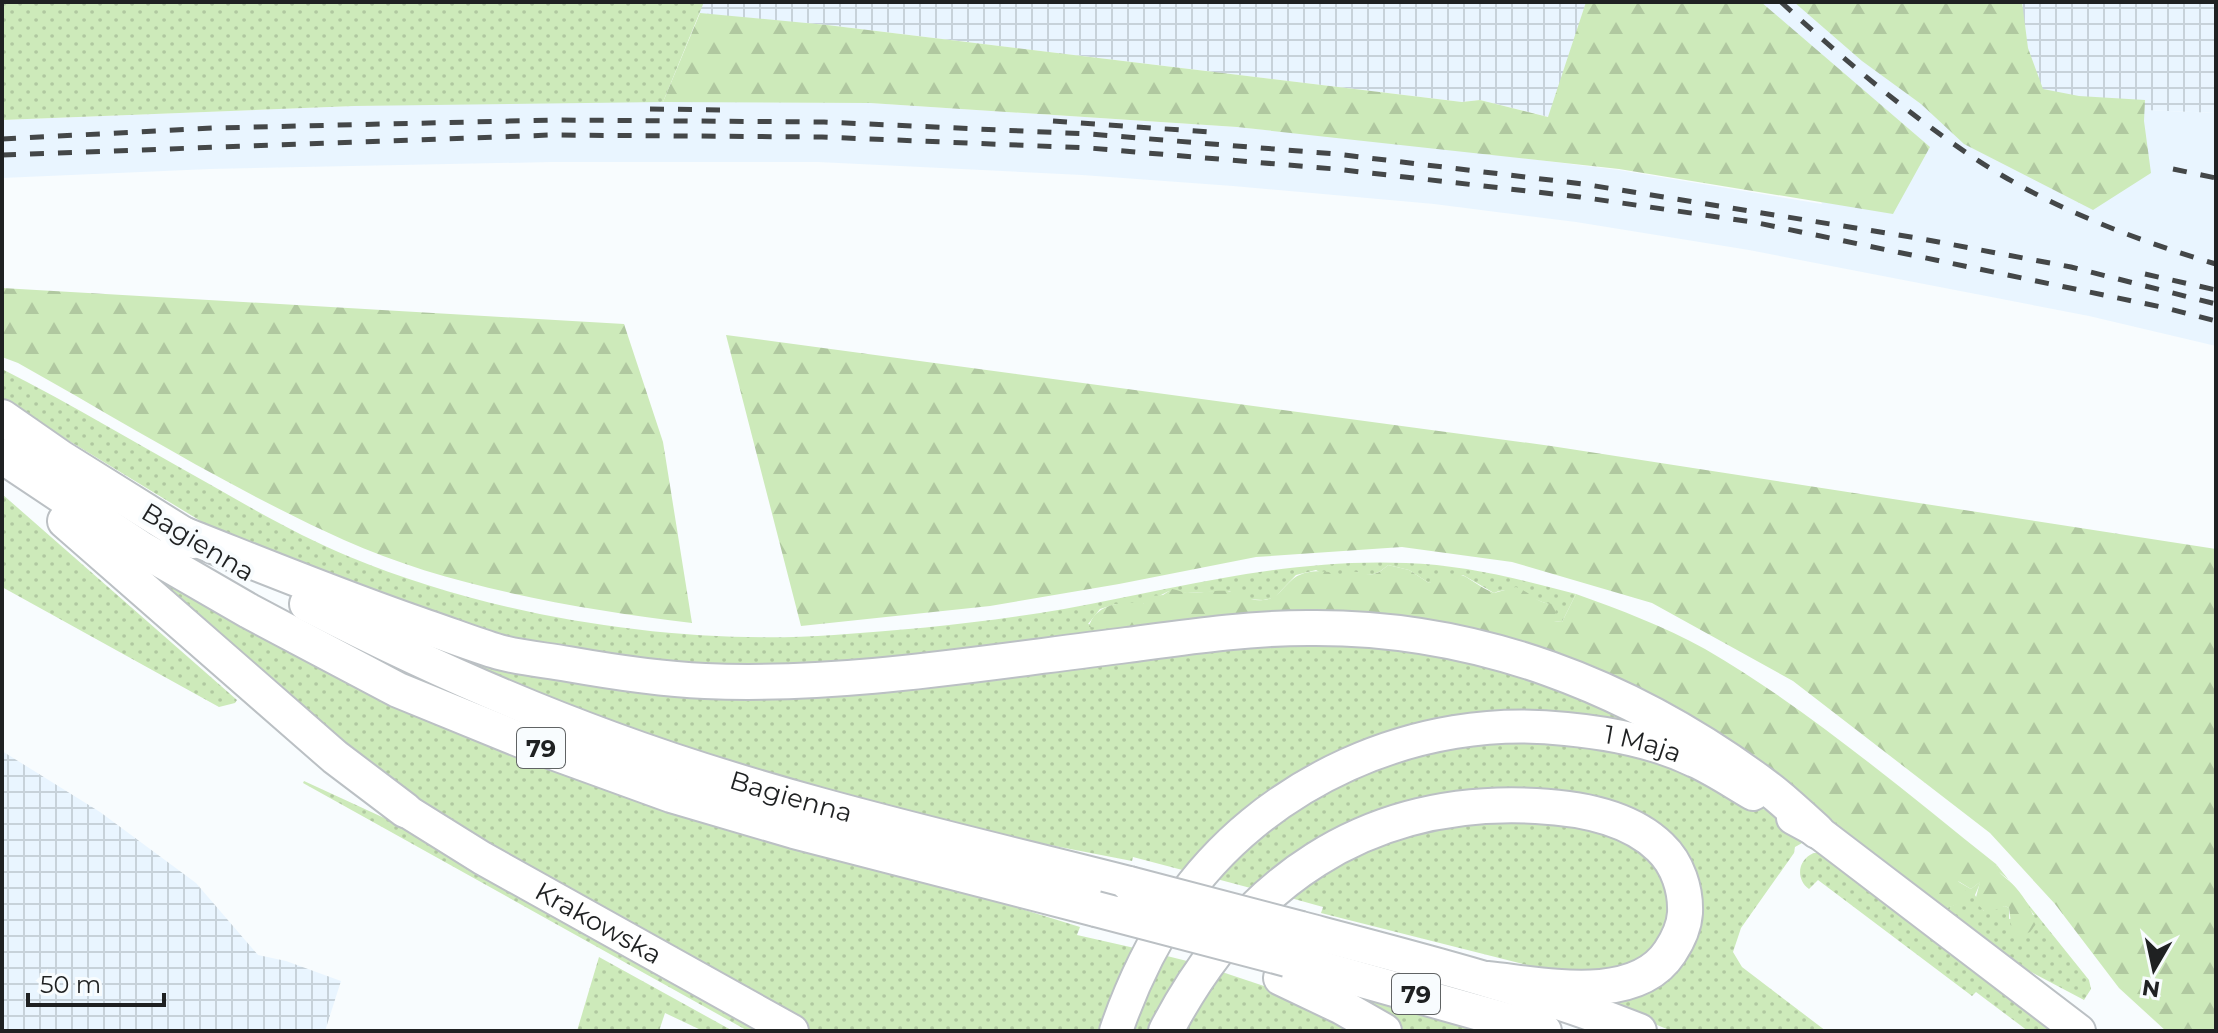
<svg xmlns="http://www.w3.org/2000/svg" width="2218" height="1033" viewBox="0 0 2218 1033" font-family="Montserrat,sans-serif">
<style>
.built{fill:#e9f5ff}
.industrial{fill:url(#industrial-grid)}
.grass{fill:url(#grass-dots)}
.forest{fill:url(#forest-firs)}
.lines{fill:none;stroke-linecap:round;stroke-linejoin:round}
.secondary-casing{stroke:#bbc0c4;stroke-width:36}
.primary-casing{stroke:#bbc0c4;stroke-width:38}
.secondary{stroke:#fff;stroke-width:32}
.primary{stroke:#fff;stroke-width:34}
.rail{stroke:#444748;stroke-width:5;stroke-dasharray:14 14;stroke-linecap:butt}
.primary-bridge-casing{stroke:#bbc0c4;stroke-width:38;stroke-linecap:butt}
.primary-bridge{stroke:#fff;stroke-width:34}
.labels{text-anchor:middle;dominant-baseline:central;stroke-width:8;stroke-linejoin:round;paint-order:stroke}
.shield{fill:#f8fcfe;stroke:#606364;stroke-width:2}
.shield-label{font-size:24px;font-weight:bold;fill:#1f2122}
.street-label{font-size:26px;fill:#1f2122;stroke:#f8fcfe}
</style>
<defs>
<pattern id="industrial-grid" width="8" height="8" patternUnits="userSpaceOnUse" patternTransform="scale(2)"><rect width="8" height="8" fill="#e9f5ff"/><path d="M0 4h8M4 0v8" fill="none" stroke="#c7d2da"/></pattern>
<pattern id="grass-dots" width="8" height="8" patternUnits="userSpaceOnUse" patternTransform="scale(2)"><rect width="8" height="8" fill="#cdeaba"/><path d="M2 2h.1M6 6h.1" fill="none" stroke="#b0c8a0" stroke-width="1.8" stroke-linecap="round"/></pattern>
<pattern id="forest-firs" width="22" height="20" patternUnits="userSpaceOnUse" patternTransform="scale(2)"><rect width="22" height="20" fill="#cdeaba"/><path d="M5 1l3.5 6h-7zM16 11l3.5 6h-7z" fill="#b0c8a0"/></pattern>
</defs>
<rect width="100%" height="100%" fill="#f8fcfe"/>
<path class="built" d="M1740 2H1839L2075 107 2216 113V346L2089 316 1749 250 1576 222 1434 204 1233 186 1082 175 818 162H552L210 169 2 178V120L354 106 562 101 870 103 1237 127 1410 144 1619 170 1822 204Z"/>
<path class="industrial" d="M685 2H1586L1549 117 1480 100 1462 102 827 25 692 13Z
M1839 2H2216V113L2074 107Z
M2 751 100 812 196 883 258 955 286 961 341 981 325 1031H2Z"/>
<path class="grass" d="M2 2H704L663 102 354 106 2 120Z
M2 369C73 405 141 446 211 485 256 511 302 537 350 557 494 617 679 646 834 635 910 630 989 622 1064 609 1180 588 1286 558 1406 563 1465 565 1519 579 1576 594L1562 622 1554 621 1552 605C1531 601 1517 583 1494 593L1463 575 1429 583 1409 570 1388 565C1377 575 1370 577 1356 572L1338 582 1316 570 1296 575 1274 598 1263 600 1245 599 1229 591 1187 593 1169 591 1143 604H1116L1100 609 1088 624 1113 629 1117 636 927 660 702 669 502 642 217 531 2 400Z
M2 494 237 700 235 703 219 707 2 587Z
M107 540 267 633 912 875 1080 927 1077 935 1139 949 1104 1031H813L544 881 371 771Z
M398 637 583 681 1318 639 1478 658 1659 729H1417L1190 872 1133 857 1132 861 962 828 639 737Z
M1575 740 1663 762 1778 816 1811 838 1795 847 1794 853 1741 928 1733 952 1742 967 1826 1031H1672L1604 1004 1657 979 1685 863 1519 795 1258 890 1213 878 1263 829 1357 772 1464 741Z
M304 781 406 828 770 1031H748L303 783Z
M1570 819 1652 851 1677 912 1649 961 1571 976 1321 913 1323 907 1280 895 1297 882 1436 821Z
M1814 853H1820L2054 1031H2028L1976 992 1972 996 1818 880 1809 889C1795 879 1798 859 1814 853Z
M1996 864 2089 980 2091 989 2084 1000 2016 964 1944 909 1959 903 1957 881 1971 889 1981 881 1975 895 1984 911 2005 906 2009 908V919L2034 915 2009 880 1998 871Z
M1163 955 1195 963 1157 1031H1127Z
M599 957 733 1031H703L665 1013 659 1031H577Z
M1213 969 1264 986 1266 981 1362 1031H1176Z
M1332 990 1505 1031H1405Z"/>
<path class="forest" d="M1586 2H1761L1930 147 1893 214 1619 169 1237 127 870 103 663 102 700 13 827 25 1462 102 1480 100 1548 117Z
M1794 2H2022L2028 48 2043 89 2079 96 2145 100 2144 121 2151 173 2093 210 1964 144 1921 104 1862 61Z
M2 288 624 324 663 442 692 623C579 609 448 587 344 540 231 489 125 423 18 363L2 357Z
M726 335 1551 446 2216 549V1031H2166L2119 988 2055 904 1990 833 1793 681 1652 603 1512 562 1402 547 1256 557 1119 584 990 606 801 626Z
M1388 565 1409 570 1429 583C1467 565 1460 578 1494 593L1516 587C1531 592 1542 609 1557 602L1554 621 1562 622 1576 594C1620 610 1664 626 1705 649 1807 708 1904 791 1996 864 1999 873 2001 874 2008 880 2020 890 2032 908 2036 924L2030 932 2021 936 2012 931 2009 908 2005 906 1990 912 1984 911 1975 901 1980 882 1971 889 1958 881 1970 896V900L1944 909 1538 652 1117 636 1113 629 1089 627C1094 605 1122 600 1143 604L1151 596 1163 595 1172 589C1178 590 1184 593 1190 593 1201 593 1217 590 1227 591 1240 592 1249 602 1263 600 1289 598 1283 566 1329 572L1338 581 1350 571C1368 573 1372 580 1388 565Z"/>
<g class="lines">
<defs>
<g id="secondary">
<path id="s1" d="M405 810 482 858 792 1031"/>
<path d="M1793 818 1817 831 2079 1031"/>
<path id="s2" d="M1116 1031C1131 987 1151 945 1177 906 1261 782 1418 712 1566 729 1609 733 1656 742 1695 761 1715 770 1734 783 1753 794"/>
</g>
<g id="primary">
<path d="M2 417 61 458 194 541"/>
<path d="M2 456 140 548 249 611 398 690 533 745 671 795 794 831 1096 909"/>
<path d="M65 521 335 757 405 810"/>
<path d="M175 531C259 564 341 598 426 627 450 635 475 645 499 652 521 658 545 660 568 664 613 672 659 679 705 681 846 687 987 662 1127 645 1187 637 1247 628 1308 628 1476 626 1631 686 1765 786 1783 799 1800 816 1817 831"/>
<path id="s3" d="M307 604C406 655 506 701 611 739 779 801 956 840 1129 884"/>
<path d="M1301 929C1415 959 1529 988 1639 1031"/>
<path d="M1287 959 1544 1031"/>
<path d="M1281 978 1342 1007 1384 1031"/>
<path d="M1166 1031C1243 883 1365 797 1536 806 1578 808 1629 817 1660 847 1678 864 1686 890 1685 913 1684 928 1678 940 1670 952 1635 1006 1541 984 1487 979"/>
</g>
</defs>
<use href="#secondary" class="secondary-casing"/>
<use href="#primary" class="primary-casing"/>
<use href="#secondary" class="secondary"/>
<use href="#primary" class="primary"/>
<path class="rail" d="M1781 2C1841 57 1903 110 1971 156 2044 205 2132 239 2216 264
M650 109 726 110
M1053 121 1209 132
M2 139 213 128 556 120 824 122 1089 134 1336 154 1583 184 1917 238 2071 267 2216 304
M2 155 551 135 822 137 1089 148 1335 169 1580 197 1753 222 2166 308 2216 321
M2173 169 2216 178
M2145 274 2216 290"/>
<defs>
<path id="primary-bridge" d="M1129 884 1301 929
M1096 909 1287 959"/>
</defs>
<use href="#primary-bridge" class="primary-bridge-casing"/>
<use href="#primary-bridge" class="primary-bridge"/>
</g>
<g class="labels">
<g class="shield">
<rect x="517" y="728" width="48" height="40" rx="6"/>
<rect x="1392" y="974" width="48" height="40" rx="6"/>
</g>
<g class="shield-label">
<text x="541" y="748">79</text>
<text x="1416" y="994">79</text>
</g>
<g class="street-label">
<text transform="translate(198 542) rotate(31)">Bagienna</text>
<text stroke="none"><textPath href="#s2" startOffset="666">1 Maja</textPath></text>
<text stroke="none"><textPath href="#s3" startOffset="522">Bagienna</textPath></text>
<text stroke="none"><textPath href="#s1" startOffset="224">Krakowska</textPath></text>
</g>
</g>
<rect width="2218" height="1033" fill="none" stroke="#1f2122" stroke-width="8"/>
<g transform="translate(2154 969) rotate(189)" stroke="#f8fcfe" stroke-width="6" paint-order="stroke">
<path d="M0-6L14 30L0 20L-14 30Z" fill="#1f2122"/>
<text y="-12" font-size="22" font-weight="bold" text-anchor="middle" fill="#1f2122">N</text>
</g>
<path d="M28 993v12h136v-12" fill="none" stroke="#1f2122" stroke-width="4"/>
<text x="40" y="993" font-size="24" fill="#1f2122" stroke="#f8fcfe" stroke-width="6" paint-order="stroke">50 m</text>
</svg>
